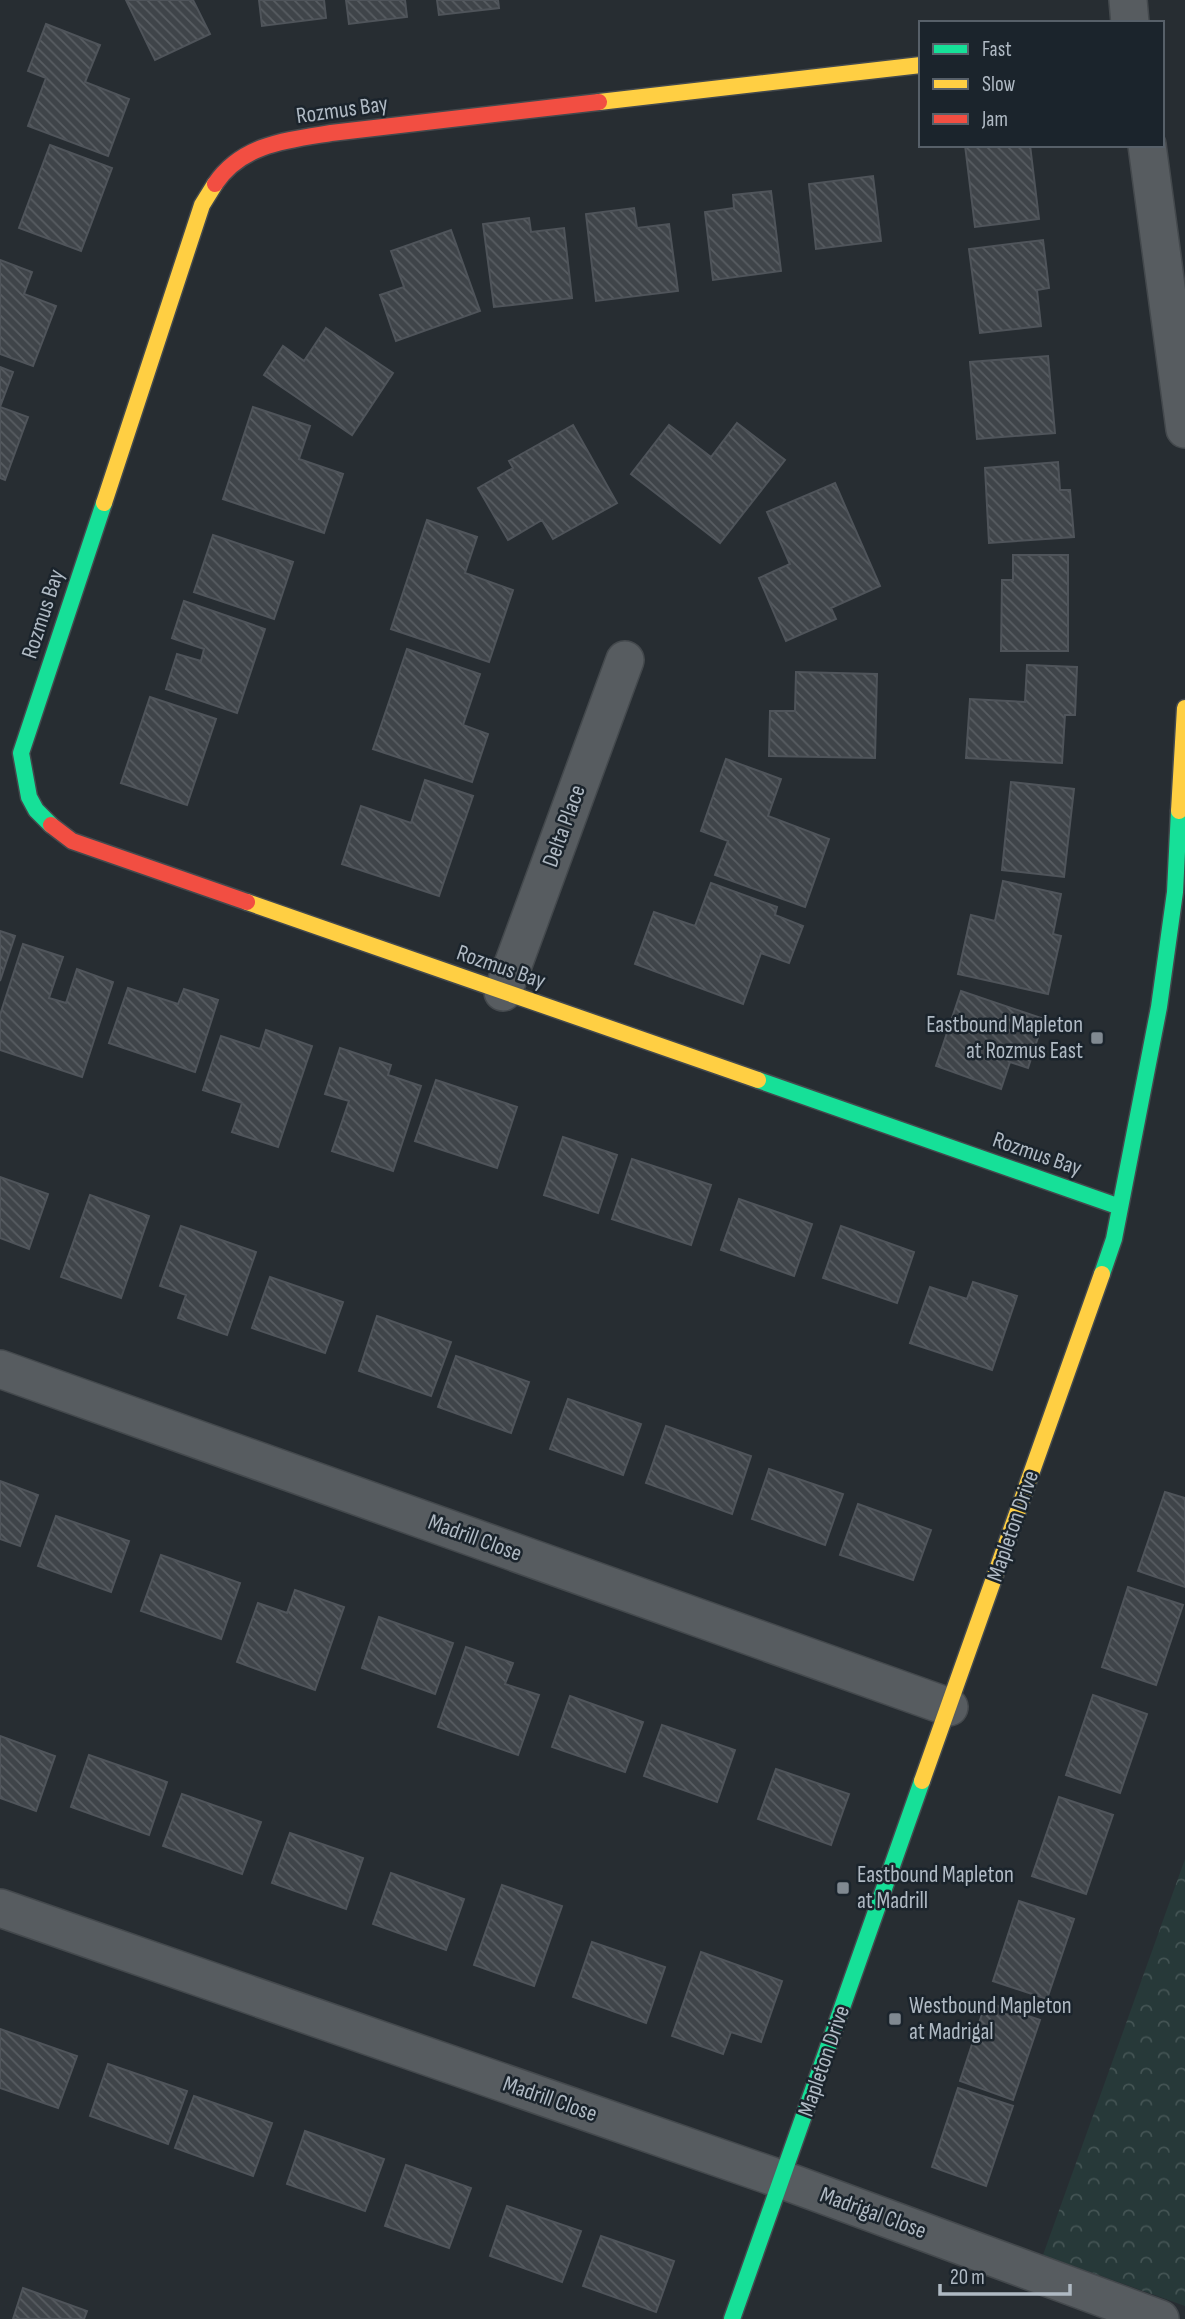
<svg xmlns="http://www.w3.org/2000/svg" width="1185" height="2319" viewBox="0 0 1185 2319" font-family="'Sofia Sans Condensed',sans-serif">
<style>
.forest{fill:url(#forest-crowns)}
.building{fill:url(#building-back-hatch);stroke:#4f545a;stroke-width:2}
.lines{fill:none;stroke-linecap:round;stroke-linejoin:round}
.street-casing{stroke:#44494d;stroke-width:40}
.fast-casing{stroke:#44494d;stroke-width:19}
.slow-casing{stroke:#44494d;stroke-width:19}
.jam-casing{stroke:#44494d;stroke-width:19}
.street{stroke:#575c60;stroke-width:37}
.fast{stroke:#16e098;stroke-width:16}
.slow{stroke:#ffcf43;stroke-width:16}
.jam{stroke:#f24e42;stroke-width:16}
.poi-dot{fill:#808991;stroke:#1b242c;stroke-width:2.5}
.labels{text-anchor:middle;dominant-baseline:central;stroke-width:5;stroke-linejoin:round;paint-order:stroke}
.street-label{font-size:23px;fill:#b0bac4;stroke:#1b242c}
.poi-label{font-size:23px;fill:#b0bac4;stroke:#1b242c;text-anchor:start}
</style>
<defs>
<pattern id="forest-crowns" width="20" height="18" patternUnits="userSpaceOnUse" patternTransform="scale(1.75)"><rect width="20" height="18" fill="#273939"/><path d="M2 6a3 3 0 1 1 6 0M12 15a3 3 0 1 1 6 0" fill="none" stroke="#445454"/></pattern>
<pattern id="building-back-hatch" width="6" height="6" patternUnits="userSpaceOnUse" patternTransform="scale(1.75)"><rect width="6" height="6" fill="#3f4449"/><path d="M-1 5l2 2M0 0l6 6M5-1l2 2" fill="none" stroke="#585d62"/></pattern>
</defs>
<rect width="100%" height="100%" fill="#272d32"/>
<path class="forest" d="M1185 1859V2306L1043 2255Z"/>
<path class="building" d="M126 0H193L210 34 155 60Z
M259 0H324L326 18 262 26Z
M346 0H405L407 17 349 24Z
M437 0H498L499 8 439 15Z
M46 24 100 45 85 82 129 99 108 156 28 126 46 78 28 71Z
M50 145 112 168 81 251 19 228Z
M965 145H1030L1039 219 975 227Z
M873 176 881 241 816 249 809 184Z
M771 191 781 271 713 280 705 212 734 208 733 195Z
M634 208 637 228 669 224 678 291 596 301 586 214Z
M529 218 531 232 564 228 572 298 494 307 483 224Z
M451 230 480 311 396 341 380 295 404 287 391 251Z
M1043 240 1049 288 1037 290 1041 326 980 333 969 249Z
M0 260 32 272 24 294 56 306 33 366 0 354Z
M326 328 393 373 352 435 264 375 283 346 304 361Z
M1048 356 1055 433 977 439 970 362Z
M0 367 13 372 0 407Z
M0 407 28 417 5 480 0 478Z
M253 407 310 426 299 459 343 474 324 533 223 499Z
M737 423 785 460 720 543 631 474 669 425 711 457Z
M573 425 617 503 553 539 542 520 508 540 478 488 513 468 509 461Z
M1058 462 1060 490H1070L1074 537 989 543 985 468Z
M835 483 880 586 831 608 836 619 786 641 759 578 790 564 767 512Z
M427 520 477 537 465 573 513 590 489 662 391 629Z
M213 535 293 562 274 619 194 592Z
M1013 555H1068V651H1001L1002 580H1013Z
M184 601 265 629 237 713 166 689 177 654 201 661 204 649 172 638Z
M407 649 480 674 463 725 488 734 472 782 373 749Z
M1027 665 1077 667 1075 715H1065L1062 763 966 758 970 699 1025 702Z
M796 672 877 674 875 758 769 756 770 711H795Z
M150 697 216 719 187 805 121 783Z
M726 759 781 779 768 816 829 839 805 907 715 875 728 841 701 831Z
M425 780 473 796 439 896 342 864 361 806 411 823Z
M1011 782 1074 789 1064 877 1002 870Z
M1003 881 1061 894 1053 934 1061 936 1048 994 958 974 971 915 995 921Z
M711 883 777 907 775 915 803 926 789 963 761 953 743 1004 635 964 654 912 695 926Z
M0 931 15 936 0 981Z
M23 944 63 957 49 998 66 1003 77 969 113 982 82 1077 0 1050V1015Z
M128 988 178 1004 184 989 218 1000 195 1072 109 1043Z
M961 991 1044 1019 1028 1068 1010 1062 1001 1089 936 1066Z
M266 1030 312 1046 278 1147 232 1132 242 1103 203 1090 221 1036 260 1049Z
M340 1048 391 1065 388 1075 421 1086 393 1171 332 1151 349 1101 325 1094Z
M436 1080 517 1107 497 1168 415 1141Z
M563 1137 617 1155 598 1213 544 1195Z
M632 1159 711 1185 691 1245 612 1219Z
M0 1177 48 1194 29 1249 0 1238Z
M90 1195 149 1216 121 1298 61 1277Z
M739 1199 812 1224 794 1276 721 1250Z
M181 1226 256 1252 227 1335 178 1318 186 1295 160 1286Z
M841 1226 914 1252 897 1303 823 1278Z
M270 1277 343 1302 325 1353 252 1328Z
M973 1282 1017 1296 992 1370 910 1343 930 1287 967 1299Z
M377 1316 451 1342 431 1396 359 1371Z
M456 1356 529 1382 511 1433 438 1407Z
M568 1399 641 1424 623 1475 550 1449Z
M666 1426 751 1456 732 1514 646 1483Z
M769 1469 843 1494 825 1545 752 1519Z
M0 1481 38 1495 20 1546 0 1539Z
M1165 1492 1185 1498V1587L1138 1571Z
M858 1504 931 1530 913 1580 840 1555Z
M56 1516 129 1541 111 1592 38 1566Z
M161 1555 240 1583 221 1639 141 1611Z
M1128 1587 1183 1605 1156 1685 1102 1667Z
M295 1590 344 1607 315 1690 237 1662 258 1603 287 1613Z
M379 1617 453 1643 435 1694 362 1668Z
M466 1647 513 1663 505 1684 539 1695 518 1755 438 1727Z
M1093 1695 1147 1714 1120 1793 1066 1775Z
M570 1696 643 1722 625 1772 552 1747Z
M662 1725 735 1750 717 1802 644 1776Z
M0 1736 55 1756 36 1811 0 1798Z
M89 1755 167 1782 149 1835 71 1807Z
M776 1769 849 1794 831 1845 758 1819Z
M182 1794 261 1822 242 1874 163 1846Z
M1059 1797 1113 1815 1086 1894 1032 1876Z
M290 1833 363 1858 346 1909 272 1883Z
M391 1873 464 1899 446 1950 373 1924Z
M502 1885 562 1906 534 1986 474 1965Z
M1019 1901 1074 1919 1047 1999 993 1981Z
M592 1942 665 1967 646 2023 573 1997Z
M701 1952 782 1981 761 2042 731 2032 723 2054 672 2036Z
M986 2002 1040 2020 1013 2100 960 2081Z
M0 2029 77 2056 58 2108 0 2088Z
M108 2064 187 2091 168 2144 90 2116Z
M958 2088 1013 2106 986 2186 932 2167Z
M194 2096 272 2123 253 2176 175 2148Z
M305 2131 384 2159 365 2211 287 2184Z
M406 2165 471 2188 449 2248 385 2226Z
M507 2206 581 2231 562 2282 490 2256Z
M601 2236 674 2261 656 2312 583 2286Z
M23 2288 87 2311 84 2319H13Z"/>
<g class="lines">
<defs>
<path id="street" d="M1128 0 1130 23
M1147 145 1185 429
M503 992 625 660
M0 1369 949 1707
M0 1908 783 2180 1160 2319"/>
<path id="fast" d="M51 825 36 810 29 797 21 753 104 503
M758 1080 1120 1207
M1102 1274 1114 1239 1159 1007 1175 892 1179 811
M732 2319 922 1781"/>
<path id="slow" d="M599 102 921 65
M104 503 202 205 215 184
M1179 811 1185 708
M247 902 758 1080
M922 1781 1102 1274"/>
<path id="jam" d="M215 184C242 144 287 140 331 133L599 102
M51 825 72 841 247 902"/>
</defs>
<use href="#street" class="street-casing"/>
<use href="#fast" class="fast-casing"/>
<use href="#slow" class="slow-casing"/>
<use href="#jam" class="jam-casing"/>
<use href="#street" class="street"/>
<use href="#fast" class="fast"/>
<use href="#slow" class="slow"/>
<use href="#jam" class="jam"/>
</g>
<g class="poi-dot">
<rect x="1090" y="1031" width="14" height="14" rx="3.5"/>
<rect x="836" y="1881" width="14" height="14" rx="3.5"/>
<rect x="888" y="2012" width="14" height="14" rx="3.5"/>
</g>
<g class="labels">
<g class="street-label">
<text transform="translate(342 110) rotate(-8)">Rozmus Bay</text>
<text transform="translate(43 614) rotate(-72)">Rozmus Bay</text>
<text transform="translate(564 826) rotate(-70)">Delta Place</text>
<text transform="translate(501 967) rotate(19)">Rozmus Bay</text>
<text transform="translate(1037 1154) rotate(19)">Rozmus Bay</text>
<text transform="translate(1013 1526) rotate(-71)">Mapleton Drive</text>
<text transform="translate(475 1538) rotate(20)">Madrill Close</text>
<text transform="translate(824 2061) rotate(-71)">Mapleton Drive</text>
<text transform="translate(550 2099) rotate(19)">Madrill Close</text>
<text transform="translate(873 2213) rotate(20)">Madrigal Close</text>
</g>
<g class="poi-label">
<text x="1083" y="1025" text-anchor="end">Eastbound Mapleton<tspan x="1083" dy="26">at Rozmus East</tspan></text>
<text x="857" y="1875">Eastbound Mapleton<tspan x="857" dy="26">at Madrill</tspan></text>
<text x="909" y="2006">Westbound Mapleton<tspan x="909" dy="26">at Madrigal</tspan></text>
</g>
</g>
<rect x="919" y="21" width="245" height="126" fill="#1b242c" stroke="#576069" stroke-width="2"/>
<rect x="933" y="44" width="35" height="10" fill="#16e098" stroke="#576069" stroke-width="2"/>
<text x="982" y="56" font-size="21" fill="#b0bac4">Fast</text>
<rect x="933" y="79" width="35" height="10" fill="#ffcf43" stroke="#576069" stroke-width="2"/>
<text x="982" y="91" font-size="21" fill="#b0bac4">Slow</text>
<rect x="933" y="114" width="35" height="10" fill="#f24e42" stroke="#576069" stroke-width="2"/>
<text x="982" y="126" font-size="21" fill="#b0bac4">Jam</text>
<path d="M940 2284v10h130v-10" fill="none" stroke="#b0bac4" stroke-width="3.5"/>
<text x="950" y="2284" font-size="21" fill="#b0bac4" stroke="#1b242c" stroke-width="5" paint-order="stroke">20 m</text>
</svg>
